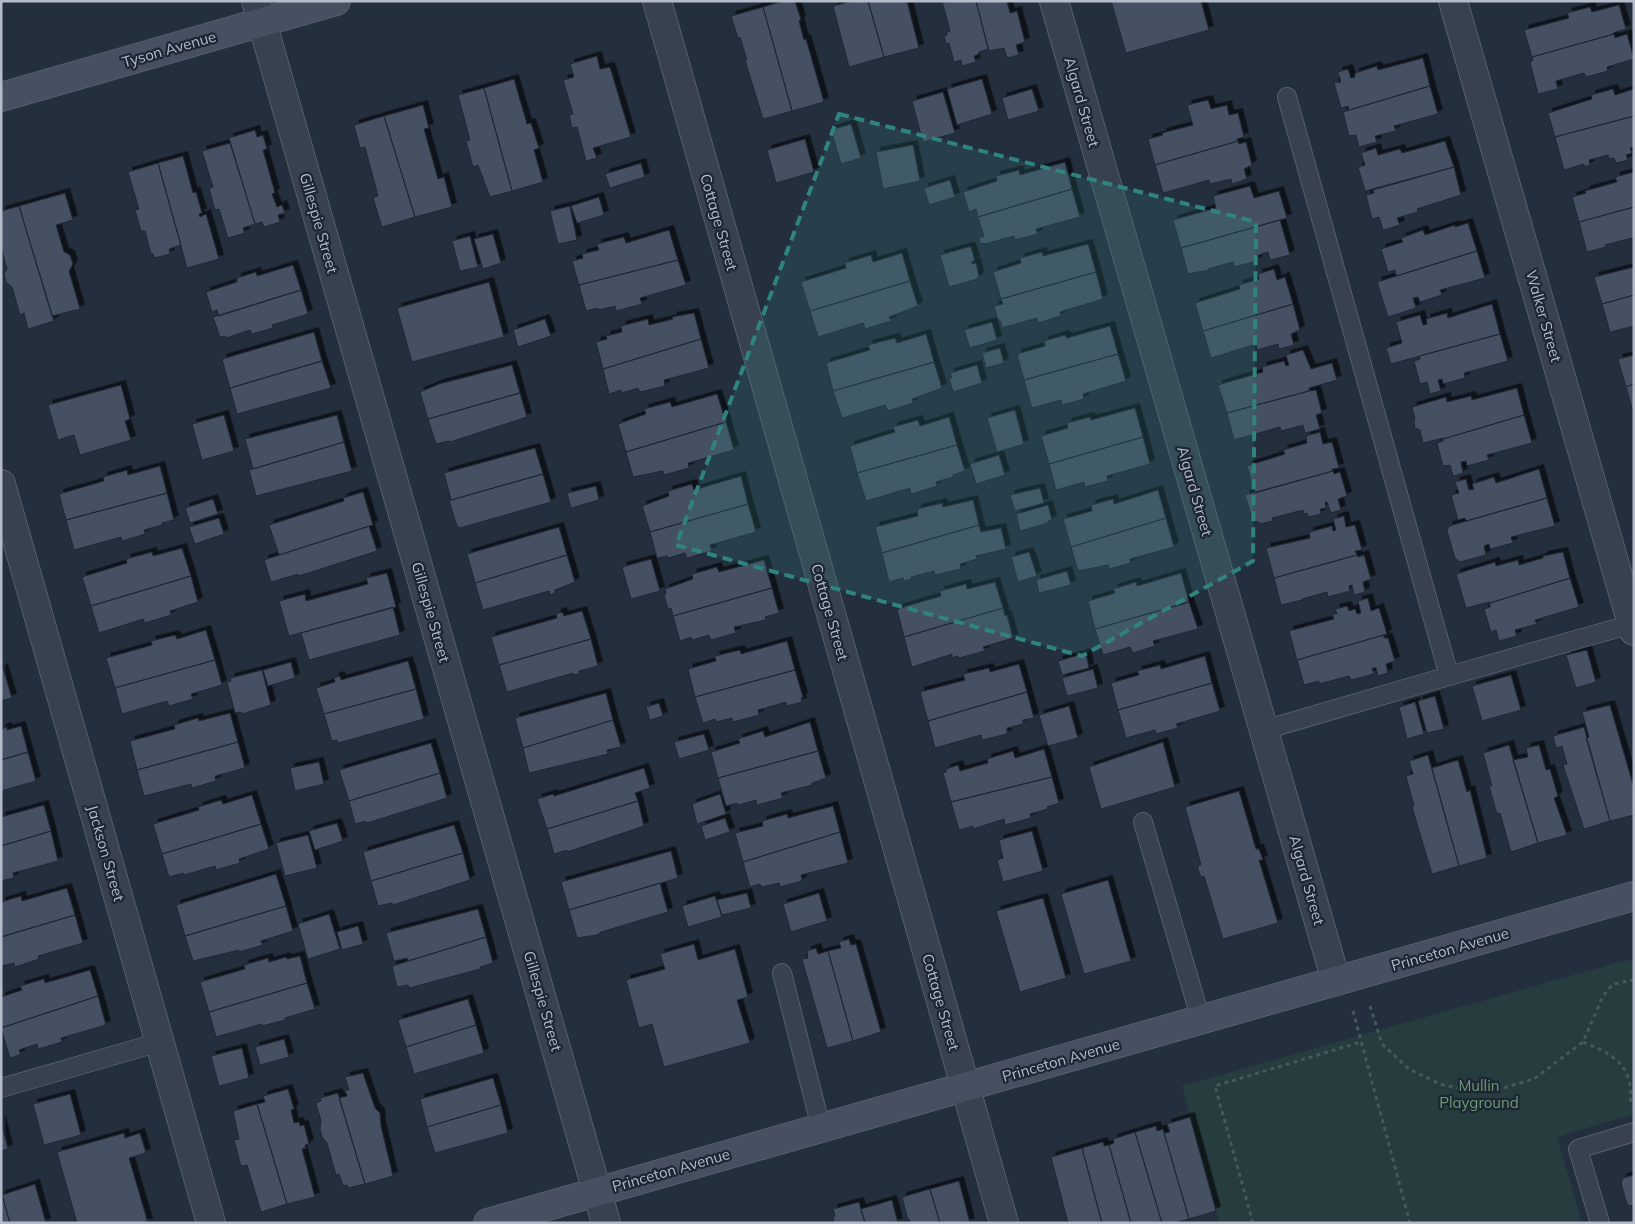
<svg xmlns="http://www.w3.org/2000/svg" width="1635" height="1224" viewBox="0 0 1635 1224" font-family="Mulish,sans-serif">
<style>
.green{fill:#263c3f}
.building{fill:#455162;stroke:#1f2835;filter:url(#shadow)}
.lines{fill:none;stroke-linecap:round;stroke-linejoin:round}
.lane-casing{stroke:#565f6c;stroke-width:20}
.street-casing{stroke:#565f6c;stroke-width:30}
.secondary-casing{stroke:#565f6c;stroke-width:30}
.path{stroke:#44595c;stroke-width:3;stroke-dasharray:4 4;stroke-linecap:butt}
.lane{stroke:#38414e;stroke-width:18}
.street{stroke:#38414e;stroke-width:28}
.secondary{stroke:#465061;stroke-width:28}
.marked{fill:#308480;fill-opacity:0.2;stroke:#308480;stroke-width:4;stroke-dasharray:10 6;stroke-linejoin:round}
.labels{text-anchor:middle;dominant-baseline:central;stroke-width:4.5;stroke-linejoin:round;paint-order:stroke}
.street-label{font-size:15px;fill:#b4bcc9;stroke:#1d2633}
.park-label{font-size:15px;fill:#6b9a76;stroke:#1d2633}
</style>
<defs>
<filter id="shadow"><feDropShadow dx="4.5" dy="-4.5" stdDeviation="0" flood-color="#0009"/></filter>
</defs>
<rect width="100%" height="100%" fill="#242f3e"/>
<path class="green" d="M1634 960V1114L1557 1137 1582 1223H1219L1182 1086 1623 961Z"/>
<path class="building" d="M783 1H795L801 20 799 21 804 40 806 39 824 102 792 111 763 7Z
M852 1H868L884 57 849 67 833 6Z
M868 1H907L919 48 884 57Z
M942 1H976L988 49 979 52V54L974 56 976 62 962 66 961 60 954 62 949 43 946 44 944 36 947 35 946 33 950 31Z
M976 1H1007L1010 13 1017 11 1025 42 1016 45 1019 55 1007 58 1004 48 989 51Z
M1111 1H1201L1209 30 1126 53Z
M1619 5 1626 29 1613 33 1614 34 1532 57 1524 30 1569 18 1567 13 1590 7 1592 12Z
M763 7 792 111 763 119 745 60H747L740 37 738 38 731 16Z
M1614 34 1615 38 1627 34 1634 59 1607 67 1608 71 1586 77 1584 73 1556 81 1558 89 1538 94 1530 62 1533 60 1532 57Z
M597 56 600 69 610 67 631 137 593 148 597 158 586 161 577 127 572 128 569 115 573 114 563 80 574 77 570 64Z
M1423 58 1430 86 1349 110 1348 106 1341 108 1334 83 1341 82 1338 72 1348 69 1351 78 1355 77V73L1377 66 1378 70Z
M514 79 527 124 531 123 539 148 534 150 543 182 512 191 484 88Z
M982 79 992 114 957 125 947 89Z
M1430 86 1438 114 1394 126 1396 131 1375 136 1377 142 1359 147 1356 135 1349 136 1343 112Z
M484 88 512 191 490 197 478 165 473 167 466 141 470 140 458 95Z
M1032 89 1039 111 1008 120 1002 98Z
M1613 89 1615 95 1634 89V116L1555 137 1548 113 1592 99 1591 95Z
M943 92 955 133 923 142 912 101Z
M1208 100 1211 109 1227 105 1229 115 1238 113 1244 137 1237 139 1238 141 1155 165 1148 139 1163 135 1162 133 1193 125 1187 105Z
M423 105 429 128 424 129 438 179 444 177 452 207 415 217 384 116Z
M384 116 415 217 382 227 373 198 378 196 365 147 360 148 354 125Z
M1634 116V147L1630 148 1632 153 1626 155 1628 160 1616 163 1614 158 1609 159 1608 155 1589 160 1590 165 1584 167V164L1564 170 1555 137Z
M851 124 861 158 841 164 831 130Z
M255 130 257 137 263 135 267 149 263 150 275 193 272 194 277 207 282 205 285 213 278 215 280 222 264 227 262 222 255 224 229 138Z
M805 139 814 172 776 183 767 150Z
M1238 141 1239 144 1246 142 1252 165 1244 169 1247 179 1232 184 1231 179 1210 184 1209 180 1163 193 1155 165Z
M1445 141 1454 167 1365 191 1358 167 1365 165 1361 153 1376 148 1378 155 1400 149 1402 153Z
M230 143 255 224 243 228 245 233 228 238 219 209 215 210 209 188 213 187 202 151Z
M913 145 920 181 883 189 876 152Z
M183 156 193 193 196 192 202 213 199 214 200 217 206 214 219 259 187 268 158 163Z
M1065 162 1072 189 978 217 976 209 969 212 963 192 997 181 996 176 1019 170 1020 175Z
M158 163 181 245 169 249 170 254 155 258 153 254H151L145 231H141L135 210 139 209 128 172Z
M641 163 645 177 610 188 605 174Z
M1454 167 1461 195 1417 209 1418 212 1397 218 1400 225 1383 230 1379 217 1372 219 1366 195 1374 193 1373 190Z
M1634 172V207L1579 222 1572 197 1586 193 1585 191 1617 182 1615 177Z
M950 180 955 197 929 205 924 188Z
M1250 186 1254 198 1279 191 1287 218 1181 248 1173 220 1216 208 1213 196Z
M1072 189 1080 217 1036 229 1038 234 1015 240 1014 236 985 244 980 243 979 237H984L978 217Z
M65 193 73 220 56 225 64 252 70 255 73 264 69 271 80 309 52 316 19 206Z
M599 197 604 215 577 223 571 206Z
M19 206 54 321 28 329 24 313 20 315 12 287 6 282 4 274 7 269 1 247V211Z
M570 206 577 240 558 244 550 211Z
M1634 207V242L1632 238 1605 245 1606 247 1587 252 1579 222Z
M1280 220 1290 255 1270 260 1268 252 1256 256 1257 261 1234 267 1233 262 1208 269 1209 270 1188 274 1181 248Z
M1468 223 1477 251 1396 276 1395 270 1388 272 1381 249 1403 242 1401 238 1423 230 1425 235 1455 225V227Z
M669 230 678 260 579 285 572 261 583 258 582 254 599 250 597 244 624 237 626 243Z
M493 234 501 263 483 269 474 239Z
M470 236 478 267 460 271 452 241Z
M1088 244 1096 272 1001 299 993 272 1021 263 1020 258 1042 252 1043 256Z
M968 247H971L975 261H972V264L976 263 979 276 977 279 949 287 940 255Z
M1477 251 1485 278 1440 290 1442 295 1420 302 1418 297 1413 298 1416 308 1388 317 1377 282Z
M902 253 910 281 810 311 801 282 846 268 845 263 871 255 873 262Z
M678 260 686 285 640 298 642 304 616 311 615 306 599 310 598 308 586 311 579 285Z
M293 265 301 290 219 316 217 310 212 312 206 292 237 282V278L256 272 257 276Z
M1634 267V295L1602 304 1594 277Z
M1274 269 1277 280 1285 277 1293 304 1203 331 1195 303 1240 289 1239 285 1259 279 1258 274Z
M1096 272 1103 299 1060 312 1061 316 1038 323 1037 318 1002 328 1000 320H998L994 306 1003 304 1001 299Z
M910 281 918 306 889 317 891 321 865 329 863 323 818 337 810 311Z
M489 282 504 337 412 362 397 308Z
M301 290 308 314 272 325 273 328 252 334 250 330 226 338 225 336 220 337 213 317Z
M1634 295V326L1610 332 1602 304Z
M1293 304 1300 330 1291 334 1294 345 1279 349 1278 344 1257 350 1256 344 1211 358 1203 331Z
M1492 304 1500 334 1391 364 1386 348 1402 343 1396 322 1420 315 1423 325 1427 324 1426 319 1447 313 1448 318Z
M694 313 701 339 603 369 596 342 607 339 606 336 622 332 621 326 648 319 649 325 673 319 672 317Z
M545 319 551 336 518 347 513 330Z
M992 322 997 340 970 348 964 330Z
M1110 326 1118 354 1024 380 1017 354 1045 346 1044 341 1065 335 1067 338Z
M314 332 322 361 230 388 222 359Z
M926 334 934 362 833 391 826 363 870 350 868 345 895 338 897 343Z
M1500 334 1508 361 1464 373 1465 378 1443 384 1442 379 1438 380 1441 391 1430 394 1427 382 1420 384 1414 361 1420 359 1419 356Z
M701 339 709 368 664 380 665 386 640 392 638 388 622 393 621 390 609 394 603 369Z
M1000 348 1004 363 986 368 982 353Z
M1303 350 1311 369 1332 363 1337 380 1309 388V391L1227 413 1218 385 1263 372 1262 367 1284 361 1286 366 1289 365 1286 355Z
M1118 354 1126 381 1083 394 1084 399 1062 405 1061 400 1032 408 1024 380Z
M1634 355V384L1626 387 1618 359Z
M322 361 331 388 237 414 230 388Z
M934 362 942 388 912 399 913 403 888 411 885 405 842 418 833 391Z
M512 365 520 393 428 419 420 392 439 384Z
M977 365 982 383 953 392 949 378H952L950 373Z
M1634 384V415L1626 387Z
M121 385 130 419 125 421 131 440 80 455 74 435 58 440 48 405Z
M1517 388 1524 415 1443 439V438L1423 443 1420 430 1415 428 1414 422 1415 419 1412 407 1446 397 1447 402 1471 396 1472 400Z
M1316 390 1322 413 1316 415 1320 429 1305 433 1303 425 1281 431 1280 427 1234 440 1227 413 1309 391Z
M520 393 527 417 450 442 449 441 436 444 428 419Z
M717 394 726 422 626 452 618 424 646 414 644 409 670 402 672 407Z
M1135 408 1143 437 1049 464 1041 436 1068 428 1067 423 1090 417 1091 420Z
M1015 410 1024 444 997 452 987 418Z
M224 415 234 451 202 460 192 424Z
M337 415 344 442 253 469 245 439Z
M1524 415 1532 443 1487 455 1489 460 1467 466 1466 461 1461 462 1463 473 1453 476 1450 465 1443 466 1437 443 1443 441V439Z
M949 417 957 445 857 473 850 446 895 432 893 427 918 420 920 426Z
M726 422 734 450 688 463 689 468 664 475 663 471 633 477 626 452Z
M1320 432 1323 444 1332 442 1339 468 1332 469 1333 471 1255 493 1247 466 1285 454 1283 450 1307 443 1306 436Z
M1143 437 1150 464 1107 476 1108 481 1085 487 1084 482 1056 490 1049 464Z
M344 442 352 471 256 496 249 470Z
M957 445 965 471 953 475V477L936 482 937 486 911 494 910 488 866 501 857 473Z
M535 448 543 474 451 500 444 473Z
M999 455 1005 475 976 484 970 464Z
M160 466 167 493 66 520 59 494 104 481 103 477 127 470 128 475Z
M1539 469 1547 498 1466 521 1465 518 1458 520 1451 495 1459 493 1455 482 1466 479 1469 490 1474 489 1472 484 1494 477 1496 483Z
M1333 471 1334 474 1340 472 1347 496 1338 499 1341 510 1331 513 1327 502H1325L1326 508 1320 509 1321 514 1309 517 1307 513 1304 514 1303 510 1272 518 1273 521 1260 524 1259 522 1253 521 1245 495Z
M543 474 551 502 460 528 457 526 449 501 451 500Z
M741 476 748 504 650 532 642 506 669 496 668 491 692 484 694 490Z
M596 486 599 500 571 508 567 493Z
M1040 488 1044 503 1015 511 1010 495Z
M1158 490 1166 518 1071 547 1063 519 1092 511 1091 505 1113 499 1114 504Z
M363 492 373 525 279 555 269 525 344 501 343 498Z
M167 493 174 520 162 523V525L144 530 145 534 122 541 121 537 74 550 66 520Z
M1547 498 1555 526 1511 537 1513 543 1490 549 1489 544 1484 546 1486 555 1460 562 1455 558 1447 531 1449 526Z
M213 499 218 514 190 523 185 508Z
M973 500 979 525 882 553 875 527 918 516 917 509 942 503 943 507Z
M748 504 756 532 710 545 712 551 687 558 685 553 668 558 667 556 657 558 650 532Z
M1048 505 1052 520 1048 521V523L1020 531 1016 514Z
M1344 516 1346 527 1355 525 1362 550 1355 551 1357 555 1274 578 1266 548 1310 538 1309 532 1332 526 1333 531 1336 530 1333 519Z
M219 518 224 534 195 544 189 527Z
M1166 518 1174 547 1130 559 1131 563 1109 569 1108 565 1078 571 1071 547Z
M979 525 981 532 1001 528 1006 549 976 556 977 559 960 564 961 569 935 575 934 571 911 577 912 579 904 581 903 578 889 582 882 553Z
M369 526 377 551 299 576 298 574 271 582 264 560Z
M559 527 567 555 475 583 467 554Z
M182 548 191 576 91 606 82 577 127 563 126 559 152 552 153 556Z
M1029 552 1037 576 1018 582 1011 557Z
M1563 552 1570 578 1490 603 1489 602 1466 608 1456 574 1495 562 1496 566 1518 560 1519 565 1543 558V556Z
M567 555 575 582 555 590V593L550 595 549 591 483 610 475 583Z
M1357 555 1358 557 1364 555 1371 579 1363 582 1365 592 1354 595 1352 585 1349 586 1350 591 1328 597 1327 592 1302 599V600L1281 605 1274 578Z
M651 559 660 591 631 599 622 567Z
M764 560 772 588 673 616 671 608 668 609 664 595 666 594 665 589 693 579 692 574 717 567 719 572Z
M1067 571 1071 585 1039 593 1036 580Z
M387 573 396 607 289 636 279 601 305 594 306 601 368 584 366 578Z
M1181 573 1189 602 1095 629 1088 601 1115 593 1113 589 1136 582 1137 586Z
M191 576 198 602 170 611 171 615 145 623 143 619 99 633 91 606Z
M1570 578 1579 607 1535 620 1537 624 1515 630 1517 636 1499 641 1496 630 1491 632 1484 609 1490 607V603Z
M995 582 1003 608 904 637 897 609 941 596 940 591 966 584 967 589Z
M772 588 779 613 765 617 766 620 734 627 736 633 711 640 709 635 692 640 691 637 680 641 673 616Z
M1368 598 1371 611 1379 608 1387 634 1297 660 1289 631 1334 619 1332 614H1337L1335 609 1347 606 1349 611 1355 609 1357 614 1361 613 1358 601Z
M1189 602 1198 629 1153 641 1155 646 1133 653 1130 647 1103 655 1095 629Z
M393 607 400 635 309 660 301 633Z
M1003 608 1005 616 1007 615 1013 638 983 647 985 651 959 658 958 656 952 658V654L912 667 904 637Z
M582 611 591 639 499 665 491 637 557 618 556 614 562 612 564 616Z
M206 630 215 660 115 688 106 658 152 645 151 641 175 635 177 639Z
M1384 635V638H1388L1395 661 1386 664 1388 673 1378 676 1376 668H1372L1374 674 1351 680 1349 676 1319 684V681L1304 685 1297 660Z
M591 639 598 666 579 671V674L573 675V673L507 692 499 665Z
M787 641 795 670 695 697 688 669 716 661 715 656 740 650 741 654Z
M1587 650 1596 682 1576 688 1566 655Z
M1086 653 1089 668 1062 675 1058 661Z
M1205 656 1212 683 1118 710 1111 683 1139 675 1137 671 1160 665 1161 669Z
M215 660 222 685 191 694 193 699 169 706 167 701 122 714 115 688Z
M408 661 416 689 324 714 316 688 335 682 334 678 340 676 341 680Z
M291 662 295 678 268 686 263 670Z
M1019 664 1027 692 928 721 920 692 965 680 963 674 989 668 990 672Z
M3 668 12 698 1 701V669Z
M1093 669 1098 688 1067 696 1062 678Z
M262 670 271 705 242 714 241 712 235 713 227 682 231 681 230 678Z
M795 670 803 697 801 698 802 702 787 706 786 702 758 710 759 715 733 722 732 718 716 722 715 719 703 723 695 697Z
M1511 675 1521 710 1482 721 1472 686Z
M1212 683 1220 711 1176 724 1178 728 1156 734 1155 730 1126 738 1118 710Z
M416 689 424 719 338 743 337 740 332 741 324 714Z
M1027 692 1034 718 1023 720V724L1007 728V734L982 740 981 735 935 748 928 721Z
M606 693 613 720 523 748 515 718Z
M1435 696 1444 729 1427 733 1418 701Z
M1415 702 1424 734 1407 739 1399 707Z
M659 703 663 716 650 720 646 707Z
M1610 705 1634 788V815L1610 821 1586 738 1589 737 1582 712Z
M1069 706 1078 738 1048 746 1039 715Z
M230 713 238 742 137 770 130 741 175 729 174 725 198 718 199 721Z
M613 720 621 747 607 750 608 754 529 773 523 748Z
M810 722 818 751 718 778 711 752 740 743 738 739 763 731 765 737Z
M21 726 28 752 1 760V729L7 727V730Z
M1584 727 1610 821 1584 829 1563 765 1567 764 1562 746 1556 748 1553 736Z
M704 734 709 750 679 759 674 742Z
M238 742 245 768 215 776 216 781 192 788 191 784 144 796 137 770Z
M1163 742 1175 787 1101 809 1089 767Z
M431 743 440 773 349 801 339 770Z
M1509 745 1538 843 1511 852 1500 813 1497 814 1489 786H1492L1483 753Z
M1539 745 1546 770 1550 769 1558 796 1554 798 1567 835 1538 843 1513 760 1528 757 1526 748Z
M1044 749 1052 777 951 802 943 773 946 772V769L958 765 960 771 988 763 987 759 1013 751 1015 758Z
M818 751 826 778 812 783V785L781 793 783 798 757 805 756 800 738 805 737 803 726 806 718 778Z
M28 752 36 781 1 791V760Z
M1428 755 1459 866 1432 874 1412 807 1414 806 1406 776 1413 774 1409 761Z
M1458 760 1467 792 1470 790 1487 858 1459 866 1432 768Z
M319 762 324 784 295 791 290 768Z
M644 768 650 788 635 793 638 801 547 829 537 799 553 794 554 796Z
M440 773 447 798 367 823 366 821 355 824 349 801Z
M1052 777 1059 803 1047 807 1048 809 1030 814 1031 818 1005 825 1004 819 973 829V826L959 830 951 802Z
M1239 791 1256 849H1259L1263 860H1259L1278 923 1223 939 1204 876 1201 877 1197 866 1201 865 1185 807Z
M720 794 726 814 697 824 692 804Z
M252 795 261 824 162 854 153 824 199 810 198 807 221 800 223 804Z
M638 801 644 826 573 850 567 852V850L554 854 547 829Z
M44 805 51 831 1 846V817Z
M833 806 840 832 743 862 735 833 763 826 762 821 787 814 788 818Z
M725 818 730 832 705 840 701 826Z
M337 823 343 841 315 850 309 831Z
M261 824 269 849 239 859 240 863 216 870 215 866 184 875 183 873 169 877 162 854Z
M454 825 463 853 371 881 363 852Z
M51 831 58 861 13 873 14 878 1 881V846Z
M1032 831 1043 871 1003 882 997 860 1003 858 999 840Z
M840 832 848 863 801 875 802 881 780 887 779 883 762 887 760 884 750 887 743 862Z
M308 835 317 868 285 876 276 843Z
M671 851 678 878 569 910 561 882Z
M463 853 470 880 393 905 392 903 378 906 371 881Z
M276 874 286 906 185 936 176 905Z
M1108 880 1131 961 1084 974 1061 894Z
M660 883 668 912 601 932 597 935 577 938 569 910Z
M67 888 75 915 1 937V902L21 896 22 901Z
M747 893 751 908 722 915 717 900Z
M819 893 827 921 791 932 783 904Z
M715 896 722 917 688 927 682 906Z
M1043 898 1066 978 1020 992 996 911Z
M286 906 293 931 261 941 263 945 239 952V950L193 961 185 936Z
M478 909 486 937 408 961 407 958 394 961 386 933Z
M329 914 340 949 308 959 298 924Z
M75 915 83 943 38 956 39 959 15 967 14 963 1 966V937Z
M358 926 363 944 342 950 337 932Z
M486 937 493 963 480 967V969L409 988 408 985 397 987 392 966Z
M849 939 851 945 856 944 881 1032 853 1041 828 951 841 948 839 942Z
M694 944 698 960 735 949 748 997 737 1000 750 1043 664 1067 652 1024 639 1028 626 980 665 969 660 954Z
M816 948 818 954 828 951 853 1041 827 1048 802 959 808 958 807 951Z
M300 956 307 983 209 1012 200 982 245 969 244 965 268 958 269 962 286 957 287 959Z
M90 970 98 996 1 1028V997L22 990 20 986 44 979 45 983Z
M307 983 315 1009 285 1018V1020L262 1026V1024L216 1037 209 1012Z
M98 996 106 1025 61 1038 62 1042 38 1049 37 1044 19 1050 21 1054 10 1058 1 1028Z
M468 999 476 1025 406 1047 398 1020Z
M476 1025 484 1053 414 1074 406 1047Z
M284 1039 289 1057 260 1065 255 1047Z
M242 1048 249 1078 219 1086 211 1056Z
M363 1073 375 1108 380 1113 381 1126 393 1176 365 1184 339 1098 347 1096 345 1090H349L345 1077Z
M493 1078 501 1105 427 1127 420 1099Z
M288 1089 294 1109 291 1110 294 1123 299 1122 300 1126 304 1125 309 1144 305 1145 306 1148 302 1149 315 1197 287 1204 257 1104 265 1102 263 1096Z
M338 1093 365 1184 348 1188 347 1185 343 1186 339 1174 336 1175 327 1143 322 1137 320 1129 321 1121 316 1103 321 1101 320 1098Z
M70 1094 81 1135 44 1145 33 1104Z
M257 1104 287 1204 261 1212 247 1165 241 1166 234 1140 239 1139 233 1111Z
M501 1105 508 1133 435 1153 427 1127Z
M1190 1117 1216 1211 1189 1219 1164 1133 1170 1132 1167 1124Z
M1 1121 8 1149 1 1151Z
M1156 1126 1157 1131 1163 1129 1189 1219 1175 1223H1162L1135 1132Z
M1135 1132 1162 1223H1131L1109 1145 1114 1143 1113 1139Z
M124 1133 125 1138 140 1133 146 1153 129 1158 148 1223H77L57 1152Z
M1103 1142 1104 1146 1109 1145 1131 1223H1102L1082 1148Z
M1082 1148 1102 1223H1068L1051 1157Z
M1634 1175V1205L1630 1206 1627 1204 1621 1183 1623 1178Z
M959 1181 970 1223H940L930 1189Z
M35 1184 46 1223H10L2 1195Z
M930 1189 940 1223H910V1220H908L902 1197Z
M1 1195H2L10 1223H1Z
M892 1200 898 1223H865L861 1209Z
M859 1202 865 1223H834L833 1217 835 1216 833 1209Z"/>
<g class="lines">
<defs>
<path id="lane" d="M1287 97 1449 676
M1264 730 1449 676 1632 624
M1143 822 1201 1020
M782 973 821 1128
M1 1088 160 1042
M1600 1223 1578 1149 1634 1132"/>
<path id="street" d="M256 1 606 1223
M657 1 1004 1223
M1054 1 1336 981
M1453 1 1634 631
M1 484 211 1223"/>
<path id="secondary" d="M1 97 336 1
M488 1223 1634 896"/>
</defs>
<use href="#lane" class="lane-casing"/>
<use href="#street" class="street-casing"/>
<use href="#secondary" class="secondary-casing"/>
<path class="path" d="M1370 1006 1382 1044 1409 1069 1440 1084 1466 1090 1500 1089 1534 1079 1583 1042 1603 996 1613 984 1634 980
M1353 1011 1410 1223
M1583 1042C1613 1054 1635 1066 1630 1105
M1253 1223 1215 1086 1361 1042"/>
<use href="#lane" class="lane"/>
<use href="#street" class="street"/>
<use href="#secondary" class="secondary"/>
</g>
<path class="marked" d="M839 114 1256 222 1253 561 1082 656 676 545Z"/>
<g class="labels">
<g class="street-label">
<text transform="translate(169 49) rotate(-16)">Tyson Avenue</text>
<text transform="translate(1082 102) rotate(74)">Algard Street</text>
<text transform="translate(719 222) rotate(74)">Cottage Street</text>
<text transform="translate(319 223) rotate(74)">Gillespie Street</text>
<text transform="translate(1544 316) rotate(74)">Walker Street</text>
<text transform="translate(1195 491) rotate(74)">Algard Street</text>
<text transform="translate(431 612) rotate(74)">Gillespie Street</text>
<text transform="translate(830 612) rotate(74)">Cottage Street</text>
<text transform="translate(106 853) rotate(74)">Jackson Street</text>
<text transform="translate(1307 880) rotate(74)">Algard Street</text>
<text transform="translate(1450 949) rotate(-16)">Princeton Avenue</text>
<text transform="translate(543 1001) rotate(74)">Gillespie Street</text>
<text transform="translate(941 1002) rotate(74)">Cottage Street</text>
<text transform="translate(1061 1060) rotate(-16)">Princeton Avenue</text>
<text transform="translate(671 1170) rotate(-16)">Princeton Avenue</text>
</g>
<g class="park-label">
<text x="1479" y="1085">Mullin<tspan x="1479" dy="17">Playground</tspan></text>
</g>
</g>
<rect width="1635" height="1224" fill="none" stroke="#b4bcc9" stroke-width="5"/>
</svg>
